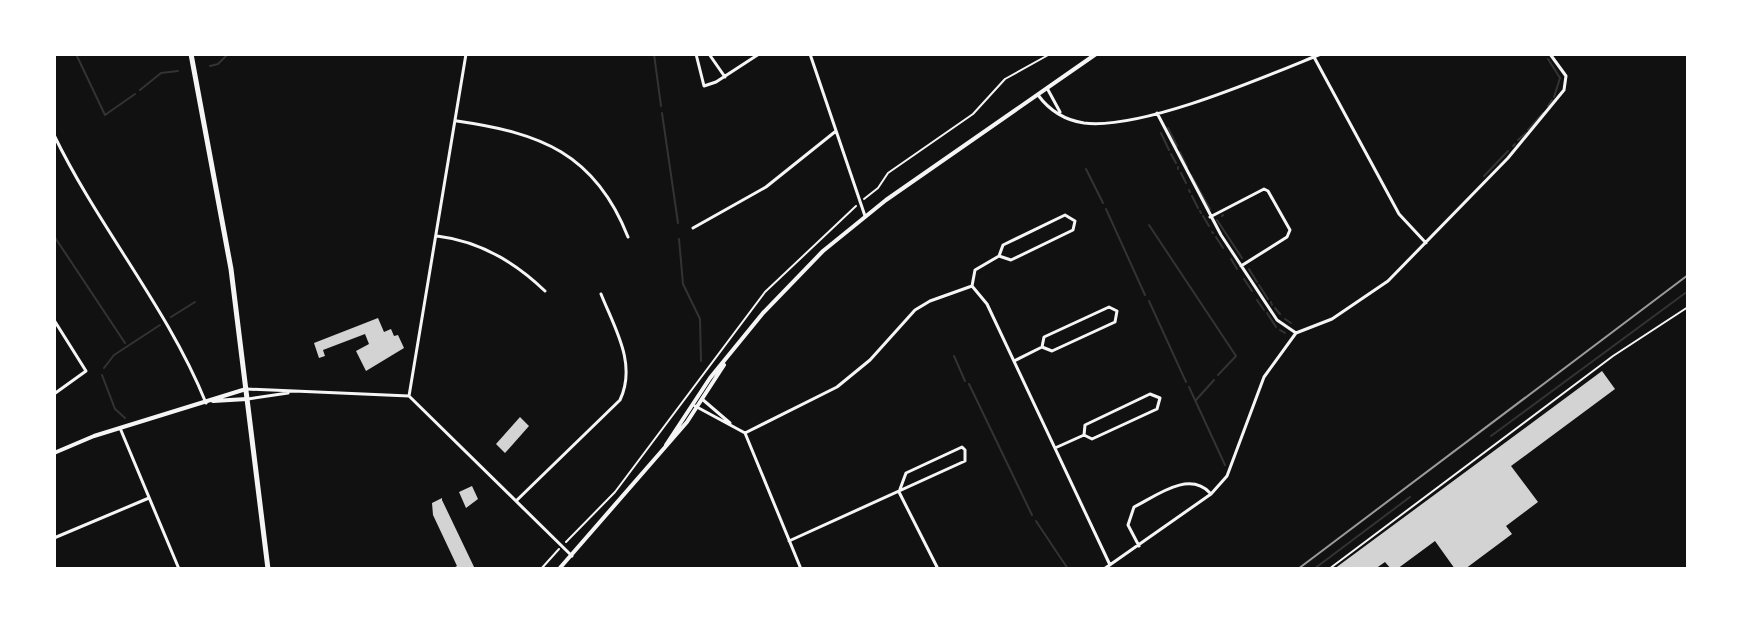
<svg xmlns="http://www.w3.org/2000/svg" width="1742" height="623" viewBox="0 0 1742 623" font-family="'Crimson Pro',serif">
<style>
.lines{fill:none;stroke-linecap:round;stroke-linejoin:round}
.stream{stroke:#333;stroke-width:2}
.building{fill:#d3d3d3}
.path{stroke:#f5f5f5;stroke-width:2}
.service{stroke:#f5f5f5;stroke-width:2}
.minor{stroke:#f5f5f5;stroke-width:3}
.tertiary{stroke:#f5f5f5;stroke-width:4}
.secondary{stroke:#f5f5f5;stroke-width:5}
.rail{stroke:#9a9a9a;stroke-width:2}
</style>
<rect width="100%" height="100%" fill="#111"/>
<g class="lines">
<path class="stream" d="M76 54 105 115 135 94
M654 54 661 106
M1548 59 1560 78 1554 97
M210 66 218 64 228 54
M140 90 161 73 178 71
M1548 106 1552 100
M662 113 678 223
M1168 128 1177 146
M1528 130 1543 113
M1161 133 1169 150
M1518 140 1526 133
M1513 146 1515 144
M1180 152 1187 167
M1171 154 1176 163
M1178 167V169
M1086 169 1103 203
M1181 173 1186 183
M1191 175 1210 209
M1484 176 1508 151
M1189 190 1190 192
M1192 196 1198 208
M1106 209 1145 295
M1200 211 1201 213
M1203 216 1209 226
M1222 216 1223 215
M1217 220 1242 258
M1149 225 1236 356 1218 375
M1212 232 1213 233
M54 236 125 343
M1216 237 1223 248
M679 239 683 284 700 319 701 361
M1231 259 1237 269
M1249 269 1257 282
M1244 279 1252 291
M1259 285 1268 299
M1257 300 1264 310
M1149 301 1186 382
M1271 302 1272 305
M1275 308 1280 314
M1267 313 1276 327
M171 317 195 302
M1285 319 1291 323
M1280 330 1285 333
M954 356 965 381
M104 368 114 355 160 325
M102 375 115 409 125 418
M969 384 1032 515
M1189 387 1225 465
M1196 400 1214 380
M1491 436 1688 291
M1036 521 1068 569
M1314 569 1410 497"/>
</g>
<path class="building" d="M378 318 384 332 391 329 394 336 398 335 404 348 366 371 356 351 369 344 365 334 323 350 325 356 319 358 314 343Z
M1602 371 1615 389 1511 466 1538 502 1506 526 1512 534 1465 569H1455L1435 541 1397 569H1391L1385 562 1375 569H1334Z
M520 417 529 426 505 453 496 444Z
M472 486 478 499 466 508 459 492Z
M442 498V500L475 569H451L457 566 433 515 432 503Z"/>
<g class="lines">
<path class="path" d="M864 199 878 188 888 173 973 114 1005 79 1050 54
M566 542 615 492 765 292 856 206
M541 569 559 549"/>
<path class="service" d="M1329 569 1613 356 1688 307"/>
<path class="minor" d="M696 54 704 86 716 82 759 54
M709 54 725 77
M810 54 865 216
M1314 57 1399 214 1426 243
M1047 88 1060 112
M1038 95C1049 110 1064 120 1084 123 1143 130 1264 77 1321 54
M1157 113 1221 235 1277 320 1296 333 1332 319 1388 281 1508 158 1564 90 1566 76 1550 54
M457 121C540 133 595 153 628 237
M54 135C99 228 167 307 206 403
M1210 217 1264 189 1268 191 1290 230 1287 237 1241 266
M693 228 766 187 836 131
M437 236C479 241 515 262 545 291
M972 286 987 304 1110 565
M972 286 975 270 999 256 1011 260 1073 230 1075 221 1065 215 1003 245 999 256
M54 320 86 371 54 394
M1014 361 1042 347 1044 337 1109 307 1117 311 1115 322 1052 351 1042 347
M246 389 409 396
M409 396 466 54
M409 396 572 556
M248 399 288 393
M702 399 730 423
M695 406 745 433 801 569
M120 428 179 569
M745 433 837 387 870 360 915 310 930 301 972 286
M1055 448 1084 435 1085 425 1150 394 1160 398 1157 409 1092 439 1084 435
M899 492 938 569
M516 501 620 400C637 364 615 329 601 294
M54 538 149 498
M789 541 965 461V450L962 447 906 473 899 492
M1139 546 1128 525 1134 507C1156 496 1189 470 1210 493
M1104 569 1211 494 1227 476 1264 377 1296 333"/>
<path class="tertiary" d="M213 401 247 399
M666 445 710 378 763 313 823 251 886 200 1096 54
M54 453 94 436 246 389
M559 569 687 422 724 365"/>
<path class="secondary" d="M191 54 231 269 268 569"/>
<path class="rail" d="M1298 569 1688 275"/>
</g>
<rect width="1742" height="623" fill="none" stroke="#ffffff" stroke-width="112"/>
</svg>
